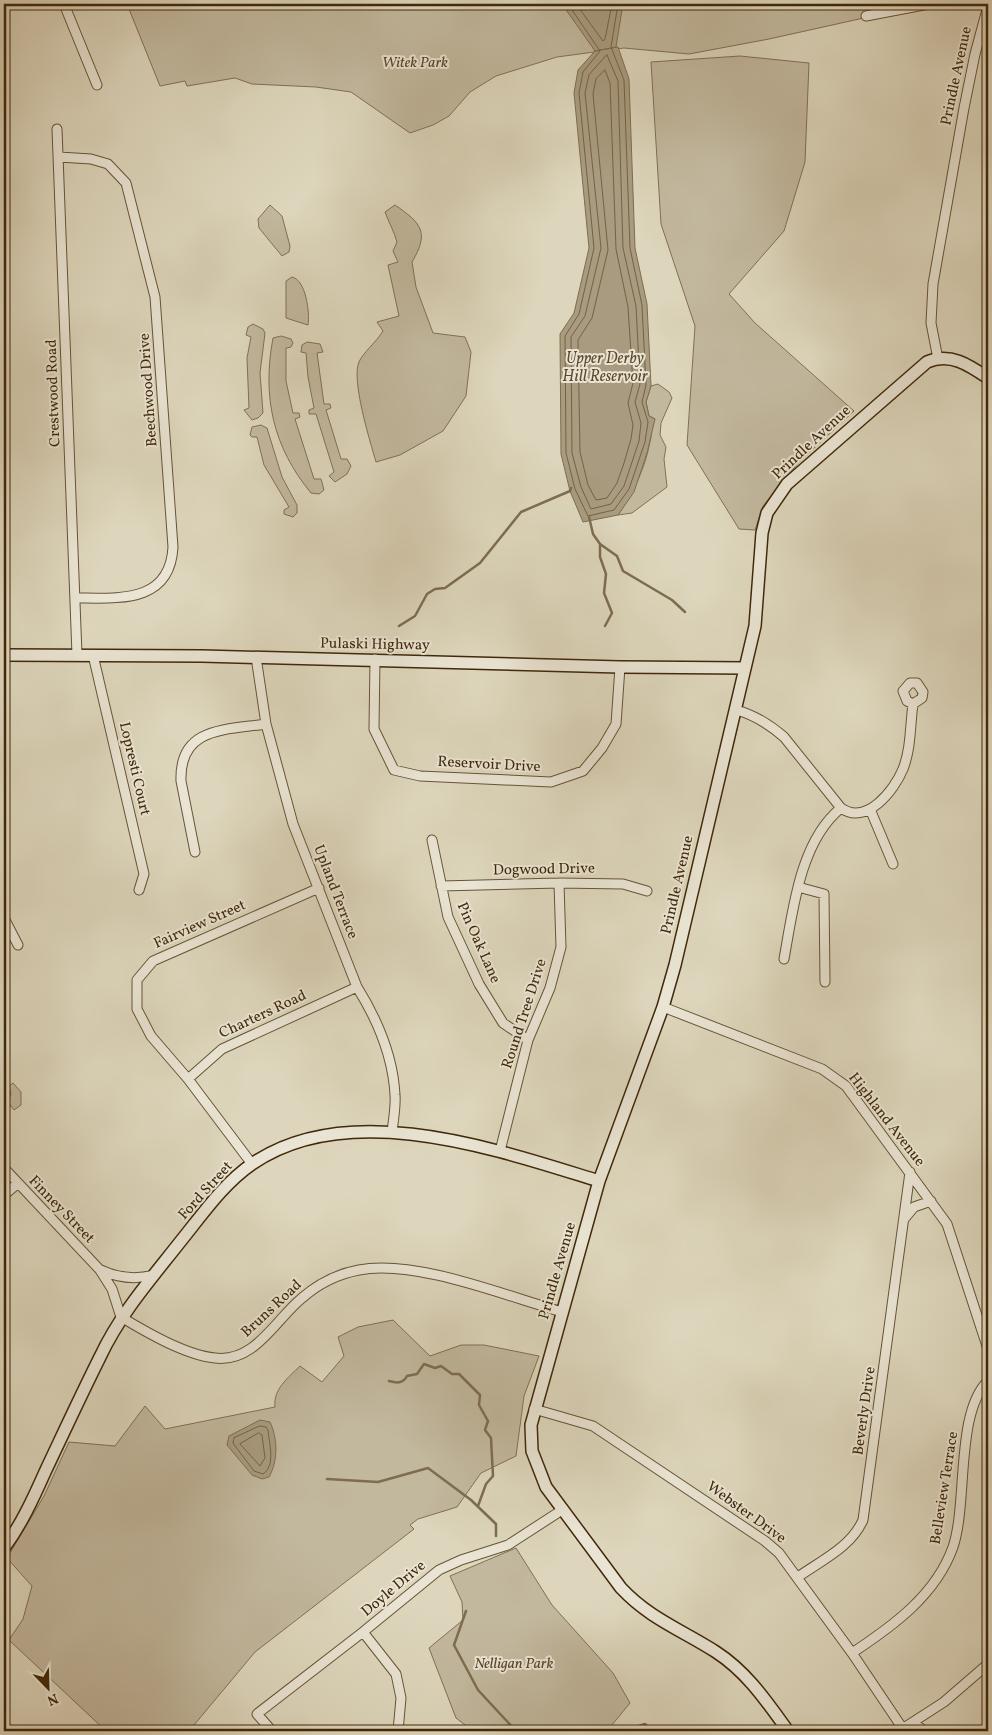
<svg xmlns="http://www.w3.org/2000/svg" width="992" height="1735" viewBox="0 0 992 1735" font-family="Vollkorn,serif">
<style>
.green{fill:#c2b89e;stroke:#817054}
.water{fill:#a89b7f;stroke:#7e6d50}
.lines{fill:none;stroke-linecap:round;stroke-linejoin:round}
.shore{stroke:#746244;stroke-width:1}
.stream{stroke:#7e6d50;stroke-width:2.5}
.street-casing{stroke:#675436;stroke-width:11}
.secondary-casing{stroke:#402809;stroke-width:14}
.street{stroke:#e9e4d3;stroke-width:9}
.secondary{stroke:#e9e4d3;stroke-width:11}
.labels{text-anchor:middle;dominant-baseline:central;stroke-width:4;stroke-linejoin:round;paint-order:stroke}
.park-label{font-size:15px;font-style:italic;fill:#5a4527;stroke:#e9e4d3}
.street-label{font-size:15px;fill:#402809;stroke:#e9e4d3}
.water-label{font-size:16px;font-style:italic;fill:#5f4a2c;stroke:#e9e4d3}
</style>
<rect width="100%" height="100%" fill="#ddd6bc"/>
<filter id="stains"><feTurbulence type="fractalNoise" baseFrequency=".004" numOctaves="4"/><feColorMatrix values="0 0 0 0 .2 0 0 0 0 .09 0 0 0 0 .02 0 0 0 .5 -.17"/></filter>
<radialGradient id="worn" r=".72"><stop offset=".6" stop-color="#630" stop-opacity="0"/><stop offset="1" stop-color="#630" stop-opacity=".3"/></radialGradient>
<path class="green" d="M127 4H927L769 39 689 54 624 48 557 57 496 76 470 92 449 116 433 125 410 133 351 92 316 87 252 84 235 78 187 86 185 81 160 86Z
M740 56 809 63 805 162 784 231 729 294 755 323 854 411 798 463 763 506 755 530 739 529 687 445 695 326 661 224 651 62Z
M270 205 282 216 290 246 289 252 282 256 259 228 258 219Z
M395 205C421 223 430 232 412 262L416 287 433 333 465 337 471 352 466 396 443 431 400 455 376 462C370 441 351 380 359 362 362 354 377 341 383 331L377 322 399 316 388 265 398 262 393 251 397 242C394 231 389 223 385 212Z
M292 277C306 280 310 313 308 325L286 318V281Z
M253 324 263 329 265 333 260 373 263 413 258 418 252 420 244 410 249 408 247 358 251 337 246 335 248 327Z
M281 336 291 339 293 343 291 347 286 348V381L293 413H299L300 417 295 419 314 479H321L324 490 319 494 311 493C273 447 262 397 273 338Z
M307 342 320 344 323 352 317 353 324 404H330L331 408 326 410 341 459H347L351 466 347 474 335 482 329 476 334 472 316 414H309V410L314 408 308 377 306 353 301 352 302 345Z
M658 384 669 392 672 398 661 423 660 435 666 447 664 459 667 487 632 513 618 515C633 493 645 469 650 442 652 434 651 427 655 419L649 416 646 402 651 386Z
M261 425 267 428 282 477 297 505V513L293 517 284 514V510L289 507 264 465 257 437H252L250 435 252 427Z
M13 1083 21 1092V1105L14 1110 8 1102 11 1094 9 1086Z
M393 1320 430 1356 461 1345H484L539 1356 524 1396 516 1456 481 1473 457 1507 418 1519 410 1525 414 1529 255 1652 189 1731H106L9 1640 23 1619 32 1586 7 1558 44 1496 69 1442 115 1446 145 1406 165 1429 275 1407C273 1389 288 1378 300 1366L322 1382 344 1356 338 1337 358 1327Z
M516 1548 552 1605 613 1673 630 1703 607 1731H473L456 1718 429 1648 463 1620 462 1602 450 1576Z"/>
<path class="water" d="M562 4H623L616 47 595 51Z
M618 47 629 79 635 248 647 304 651 386 646 402 649 416 655 419 647 453 634 492 618 515 583 522 570 491 561 454 560 334 574 313 589 248 574 93 578 70 595 51Z
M260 1420 270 1422C278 1439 278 1461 269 1477L262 1479 252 1475 227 1445 229 1436Z"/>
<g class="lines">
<path class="shore" d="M568 4 600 51 583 72 579 93 594 248 579 314 565 336 566 453 575 489 588 516 614 510 629 489 645 442 648 422 642 402 646 385 642 305 630 248 624 80 611 47 618 4
M576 4 603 41 605 39 612 4
M607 55 618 81 623 248 636 306 640 384 635 402 641 423 639 441 624 486 611 504 591 509 581 487 572 453 571 337 585 316 601 248 585 93 589 75Z
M605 70 610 83 616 249 628 307 633 383 628 403 633 425 631 439 624 463 617 483 607 498 596 500 588 485 580 452 578 340 592 318 608 250 593 94 596 79Z
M260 1426 266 1427 268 1430C269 1443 276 1466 263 1474L254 1471 233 1443 234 1438Z
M259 1433 262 1435 265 1458 260 1466 240 1444Z"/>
<path class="stream" d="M589 517 593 534 600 544V557L606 574 604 593 612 613 605 626
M600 544 617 556 623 571 672 600 685 612
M399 626 415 616 427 594 435 589 445 588 480 563 521 512 570 491 571 488
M389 1381C396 1383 403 1384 407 1376L417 1374 424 1364 435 1368 441 1366 452 1374H459L480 1395 479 1405 488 1421 485 1430 491 1438 493 1476 486 1484 478 1506
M327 1479 378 1482 428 1468 471 1500 496 1524V1536
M466 1611 454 1645 478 1690 516 1731
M623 1731 645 1724 653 1731"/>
<defs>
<path id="street" d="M64 4 97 85
M866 16 929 4
M57 129 77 655
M59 157 91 159 108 164 126 183 155 297 173 547C170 604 118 598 75 598
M938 359 931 323 933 284 964 108 975 54 988 6
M93 655 144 874 139 890
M256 657 266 724 293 824 357 987C377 1019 393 1056 395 1095 396 1107 393 1121 392 1133
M375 659 374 729 394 770 420 776 551 782 583 771 602 748 616 724 620 667
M736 710C755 715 769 724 784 737L841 808C866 826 894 791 903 769 911 749 910 726 913 704L922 698 923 692 917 683H910L903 691 907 701 913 704
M870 809 893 864
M432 840 448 917 479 984 503 1023 528 1040
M195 852 181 781C179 727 225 730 266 724
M441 886 559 883 623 884 647 891
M798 887 824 894 825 982
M4 918 18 945
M784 959C793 910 800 841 841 808
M663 1007 822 1069 846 1086 947 1224 988 1349
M188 1079 222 1049 357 987
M500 1151 528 1040 550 988 561 947 559 883
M252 1164 188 1079 151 1036 137 1009V980L153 961 319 888
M4 1168 100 1270 112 1289 121 1317C146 1332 185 1355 215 1358 255 1363 275 1320 302 1298 318 1284 337 1274 359 1270 415 1259 506 1296 562 1312
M4 1195 17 1184
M904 1219 914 1207 931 1201
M101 1270C118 1278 135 1280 154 1275
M534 1409 593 1426 765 1541 779 1553 852 1653 903 1729
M798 1577C822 1560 851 1547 863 1520L910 1172
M363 1632 396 1674 401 1698 398 1731
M852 1653C893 1626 936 1595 953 1547 968 1503 955 1413 988 1381
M913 1723 925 1731
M272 1731 257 1714 363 1632 439 1570 461 1560 508 1545 562 1510
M899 1731 944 1702 988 1664"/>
<path id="secondary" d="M4 655 202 656 620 667 745 668
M4 1548C21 1525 33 1499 45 1472 63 1434 81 1395 100 1357 120 1314 151 1279 180 1242 202 1215 223 1184 252 1164 349 1097 498 1150 599 1181
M788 1731C767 1702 747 1672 716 1652 682 1630 650 1619 621 1588L546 1487 532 1451 531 1425 599 1181 663 1007 675 965 755 626 762 533 767 513 787 484 927 362C950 352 969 365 988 378"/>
</defs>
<use href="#street" class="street-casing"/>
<use href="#secondary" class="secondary-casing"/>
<use href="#street" class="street"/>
<use href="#secondary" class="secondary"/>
</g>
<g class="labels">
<g class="park-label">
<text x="415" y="63">Witek Park</text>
<text x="514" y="1664">Nelligan Park</text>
</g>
<g class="street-label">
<text transform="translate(957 76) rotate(-78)">Prindle Avenue</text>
<text transform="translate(149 390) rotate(-94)">Beechwood Drive</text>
<text transform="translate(54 393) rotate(-92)">Crestwood Road</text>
<text transform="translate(812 443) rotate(-43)">Prindle Avenue</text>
<text transform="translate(375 645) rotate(1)">Pulaski Highway</text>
<text transform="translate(489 765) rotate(3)">Reservoir Drive</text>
<text transform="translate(134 769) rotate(77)">Lopresti Court</text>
<text transform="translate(544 870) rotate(-1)">Dogwood Drive</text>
<text transform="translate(678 885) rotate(-77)">Prindle Avenue</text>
<text transform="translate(335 892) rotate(69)">Upland Terrace</text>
<text transform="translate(200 925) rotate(-24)">Fairview Street</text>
<text transform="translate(478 943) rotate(66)">Pin Oak Lane</text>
<text transform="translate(525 1014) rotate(-72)">Round Tree Drive</text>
<text transform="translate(263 1015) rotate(-25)">Charters Road</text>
<text transform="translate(886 1120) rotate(52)">Highland Avenue</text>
<text transform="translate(206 1191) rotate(-48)">Ford Street</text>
<text transform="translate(61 1210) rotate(46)">Finney Street</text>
<text transform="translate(558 1271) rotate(-74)">Prindle Avenue</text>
<text transform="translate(272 1309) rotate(-43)">Bruns Road</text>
<text transform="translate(865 1411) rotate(-82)">Beverly Drive</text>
<text transform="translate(945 1488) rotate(-81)">Belleview Terrace</text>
<text transform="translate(746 1513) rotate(36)">Webster Drive</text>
<text transform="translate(394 1589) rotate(-40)">Doyle Drive</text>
</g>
<g class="water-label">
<text x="605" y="359">Upper Derby<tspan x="605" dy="18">Hill Reservoir</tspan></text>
</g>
</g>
<rect width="992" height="1735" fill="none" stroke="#ddd6bc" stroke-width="20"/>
<rect x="5" y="5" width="982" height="1725" fill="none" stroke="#402809" stroke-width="2.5"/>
<rect x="10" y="10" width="972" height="1715" fill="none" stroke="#402809"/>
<g transform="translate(48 1688) rotate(157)" stroke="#e9e4d3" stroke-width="4" paint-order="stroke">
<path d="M0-4L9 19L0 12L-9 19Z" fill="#402809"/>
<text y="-8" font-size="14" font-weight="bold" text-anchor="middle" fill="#402809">N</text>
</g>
<rect width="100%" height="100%" filter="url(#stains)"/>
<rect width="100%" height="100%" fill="url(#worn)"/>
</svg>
